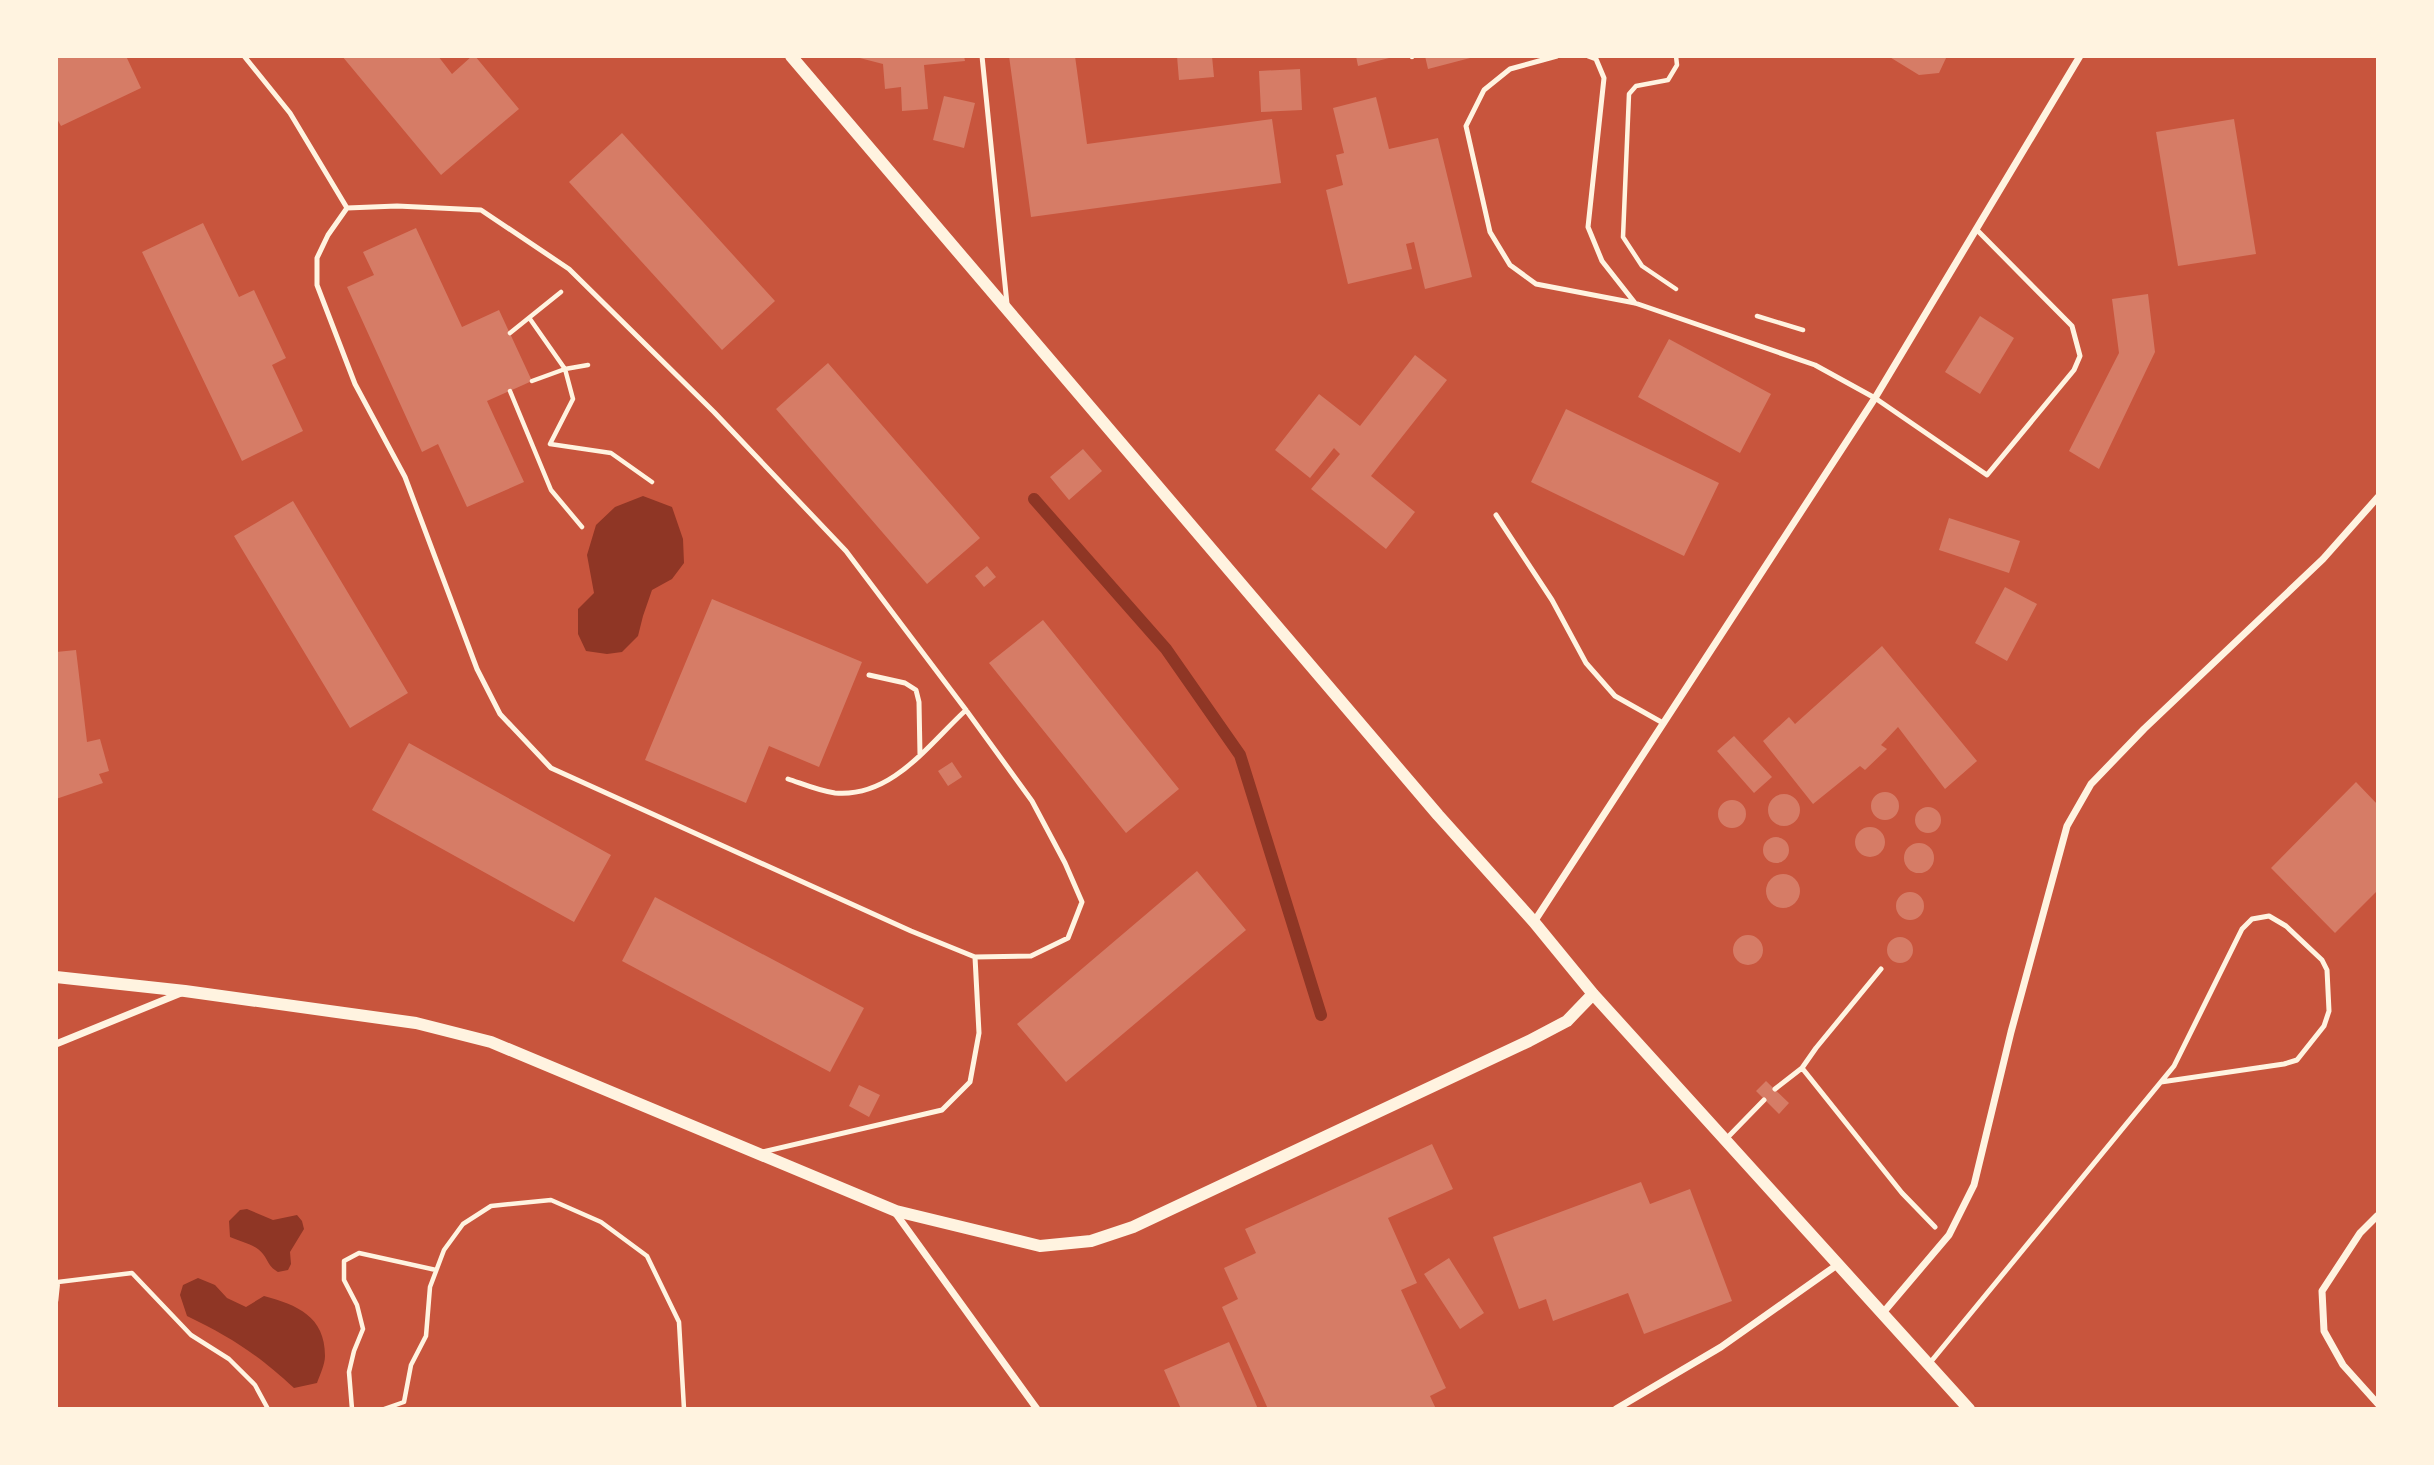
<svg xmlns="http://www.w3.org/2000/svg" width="2434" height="1465" viewBox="0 0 2434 1465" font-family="'Libre Baskerville',serif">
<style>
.water{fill:#8f3625}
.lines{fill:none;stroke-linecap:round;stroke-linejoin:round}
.stream{stroke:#8f3625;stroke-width:12}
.building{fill:#d67c66}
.path{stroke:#fff3e0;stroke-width:4.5}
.service{stroke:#fff3e0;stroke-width:5}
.minor{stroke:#fff3e0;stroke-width:7}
.tertiary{stroke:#fff3e0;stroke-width:12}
</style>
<rect width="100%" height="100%" fill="#c8553d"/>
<path class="water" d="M643 496 672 507 683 539 684 563 672 579 652 590 643 616 638 636 622 652 607 654 586 651 578 634V609L594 593 587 555 596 525 615 507Z
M247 1209 273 1220 297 1215 302 1221 304 1229 290 1252 291 1264 288 1270 278 1272C269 1267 269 1262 263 1254 255 1244 241 1242 230 1237L229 1221 240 1210Z
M198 1278 215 1285 227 1298 246 1307 264 1296C297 1305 325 1316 325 1356 325 1364 320 1375 317 1383L294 1388C258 1355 231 1337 187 1316L180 1295 183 1285Z"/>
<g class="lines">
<path class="stream" d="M1034 499 1166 649 1240 755 1321 1015"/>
</g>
<path class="building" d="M56 56H126L141 88 61 126 56 117Z
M342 56H438L452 74 472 56H475L519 109 441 175Z
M852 56H964L965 61 924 65 928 109 902 111 901 87 885 89 883 64Z
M1009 56H1075L1087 144 1272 119 1281 183 1031 217Z
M1177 56H1212L1214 77 1179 80Z
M1356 56H1393V57L1358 66Z
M1425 56H1474V57L1428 69Z
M1888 56H1947L1939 73 1919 75Z
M1300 69 1302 110 1261 112 1259 71Z
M944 96 975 103 964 148 933 140Z
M1376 97 1389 149 1438 138 1472 277 1425 289 1414 242 1406 244 1412 269 1348 284 1326 190 1343 185 1336 155 1344 153 1333 108Z
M2234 119 2256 254 2178 266 2156 132Z
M622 133 775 301 722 350 569 182Z
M203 223 239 297 254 290 286 358 272 365 303 431 242 461 142 252Z
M416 228 462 327 499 310 532 381 487 401 524 482 467 507 438 444 422 452 347 287 374 275 363 252Z
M2148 294 2155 352 2099 469 2069 451 2119 353 2112 299Z
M1980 316 2014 338 1980 394 1945 372Z
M1669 339 1771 394 1740 453 1638 397Z
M1415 355 1447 380 1371 476 1415 512 1386 549 1311 489 1340 454 1334 448 1310 478 1275 450 1319 394 1360 426Z
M828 363 980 538 927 584 776 409Z
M1566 409 1719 483 1684 556 1531 482Z
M1083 449 1102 471 1069 500 1050 477Z
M293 501 408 693 350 728 234 536Z
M1949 518 2020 541 2009 573 1939 550Z
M987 566 996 577 984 587 975 576Z
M2005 587 2037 604 2007 661 1975 643Z
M712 599 862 662 819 767 769 746 746 803 645 760Z
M1043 620 1179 789 1126 833 989 663Z
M1882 646 1977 761 1945 789 1898 727 1881 745 1887 749 1865 770 1860 766 1813 804 1763 741 1789 717 1795 724Z
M76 650 87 742 100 739 109 771 99 774 103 783 56 799V652Z
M1734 736 1772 777 1754 793 1717 751Z
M409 743 611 855 574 922 372 810Z
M952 762 962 777 948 786 938 771Z
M2356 782 2378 805V890L2335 933 2271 868Z
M1871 806a14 14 0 1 1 28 0a14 14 0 1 1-28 0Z
M1768 810a16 16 0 1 1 32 0a16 16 0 1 1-32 0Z
M1718 814a14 14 0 1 1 28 0a14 14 0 1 1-28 0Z
M1915 820a13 13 0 1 1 26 0a13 13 0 1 1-26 0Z
M1855 842a15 15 0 1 1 30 0a15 15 0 1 1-30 0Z
M1763 850a13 13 0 1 1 26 0a13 13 0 1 1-26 0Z
M1904 858a15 15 0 1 1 30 0a15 15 0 1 1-30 0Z
M1197 871 1246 930 1066 1082 1017 1024Z
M1766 891a17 17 0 1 1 34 0a17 17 0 1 1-34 0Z
M1896 906a14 14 0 1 1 28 0a14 14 0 1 1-28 0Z
M655 897 864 1008 830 1072 622 961Z
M1733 950a15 15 0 1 1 30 0a15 15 0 1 1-30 0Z
M1887 950a13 13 0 1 1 26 0a13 13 0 1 1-26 0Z
M1766 1081 1789 1103 1779 1114 1756 1091Z
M859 1085 880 1095 869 1117 849 1106Z
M1432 1144 1453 1189 1388 1218 1417 1283 1401 1290 1446 1388 1430 1396 1436 1409H1268L1222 1307 1238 1299 1224 1268 1256 1253 1245 1229Z
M1641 1182 1650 1204 1690 1189 1732 1301 1644 1334 1628 1293 1553 1321 1546 1299 1519 1309 1493 1237Z
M1449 1258 1484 1313 1460 1329 1424 1274Z
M1229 1342 1258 1409H1181L1164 1370Z"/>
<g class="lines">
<path class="path" d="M1412 56V57
M1676 56 1677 65 1668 80 1636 86 1629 94 1623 237 1642 266 1676 289
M1757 316 1803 330
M530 319 565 369 573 399 550 444 611 453 652 482
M510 333 561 292
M532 381 565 369 588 365
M510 391 551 490 582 527
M56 1301 58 1282 132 1273 191 1335 229 1359 255 1385 268 1409
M352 1409 349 1372 354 1351 363 1329 357 1305 344 1280V1261L359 1253 436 1270
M384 1409 404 1402 411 1365 426 1336 430 1287 444 1250 463 1224 491 1206 551 1200 601 1222 647 1256 679 1322 684 1409"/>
<path class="service" d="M244 56 290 113 347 208
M982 56 1007 304
M1557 56 1510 69 1484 90 1466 126 1490 232 1510 265 1536 284 1635 303 1815 365 1875 398 1987 475 2074 370 2080 356 2072 326 1976 229
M1588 56 1596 59 1604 78 1588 227 1602 261 1635 303
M397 206 481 210 569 269 714 412 846 551 966 710 1032 801 1065 863 1082 902 1068 938 1031 956 975 957 911 931 551 768 500 714 477 669 405 477 355 384 317 285V258L328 235 347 208Z
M1496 515 1552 600 1586 663 1615 696 1663 723
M869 675 905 683 916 690 919 702 920 755
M788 779C803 784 819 791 835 793 892 798 929 744 966 710
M1802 1068 1902 1193 1935 1227
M1775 1089 1802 1068 1816 1048 1881 969
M1727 1138 1764 1100
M762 1152 942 1110 970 1082 979 1033 975 957
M1929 1364 2174 1066 2242 929 2252 919 2269 916 2286 926 2322 960 2327 970 2329 1011 2324 1026 2297 1060 2284 1064 2161 1082"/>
<path class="minor" d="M1534 922 1875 398 2080 56
M56 1044 181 993
M894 1211 1037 1409
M2377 1216 2360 1233 2322 1291 2324 1331 2343 1365 2378 1404
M1882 1314 1949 1235 1974 1185 2011 1032 2067 826 2091 784 2144 729 2323 559 2378 497
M1616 1409 1721 1347 1837 1265"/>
<path class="tertiary" d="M791 56 1438 815 1534 922 1593 994 1969 1409
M56 977 185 991 416 1023 491 1042 896 1211 1040 1246 1091 1241 1133 1227 1529 1041 1567 1021 1593 994"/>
</g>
<rect width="2434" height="1465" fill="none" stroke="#fff3e0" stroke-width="116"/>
</svg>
